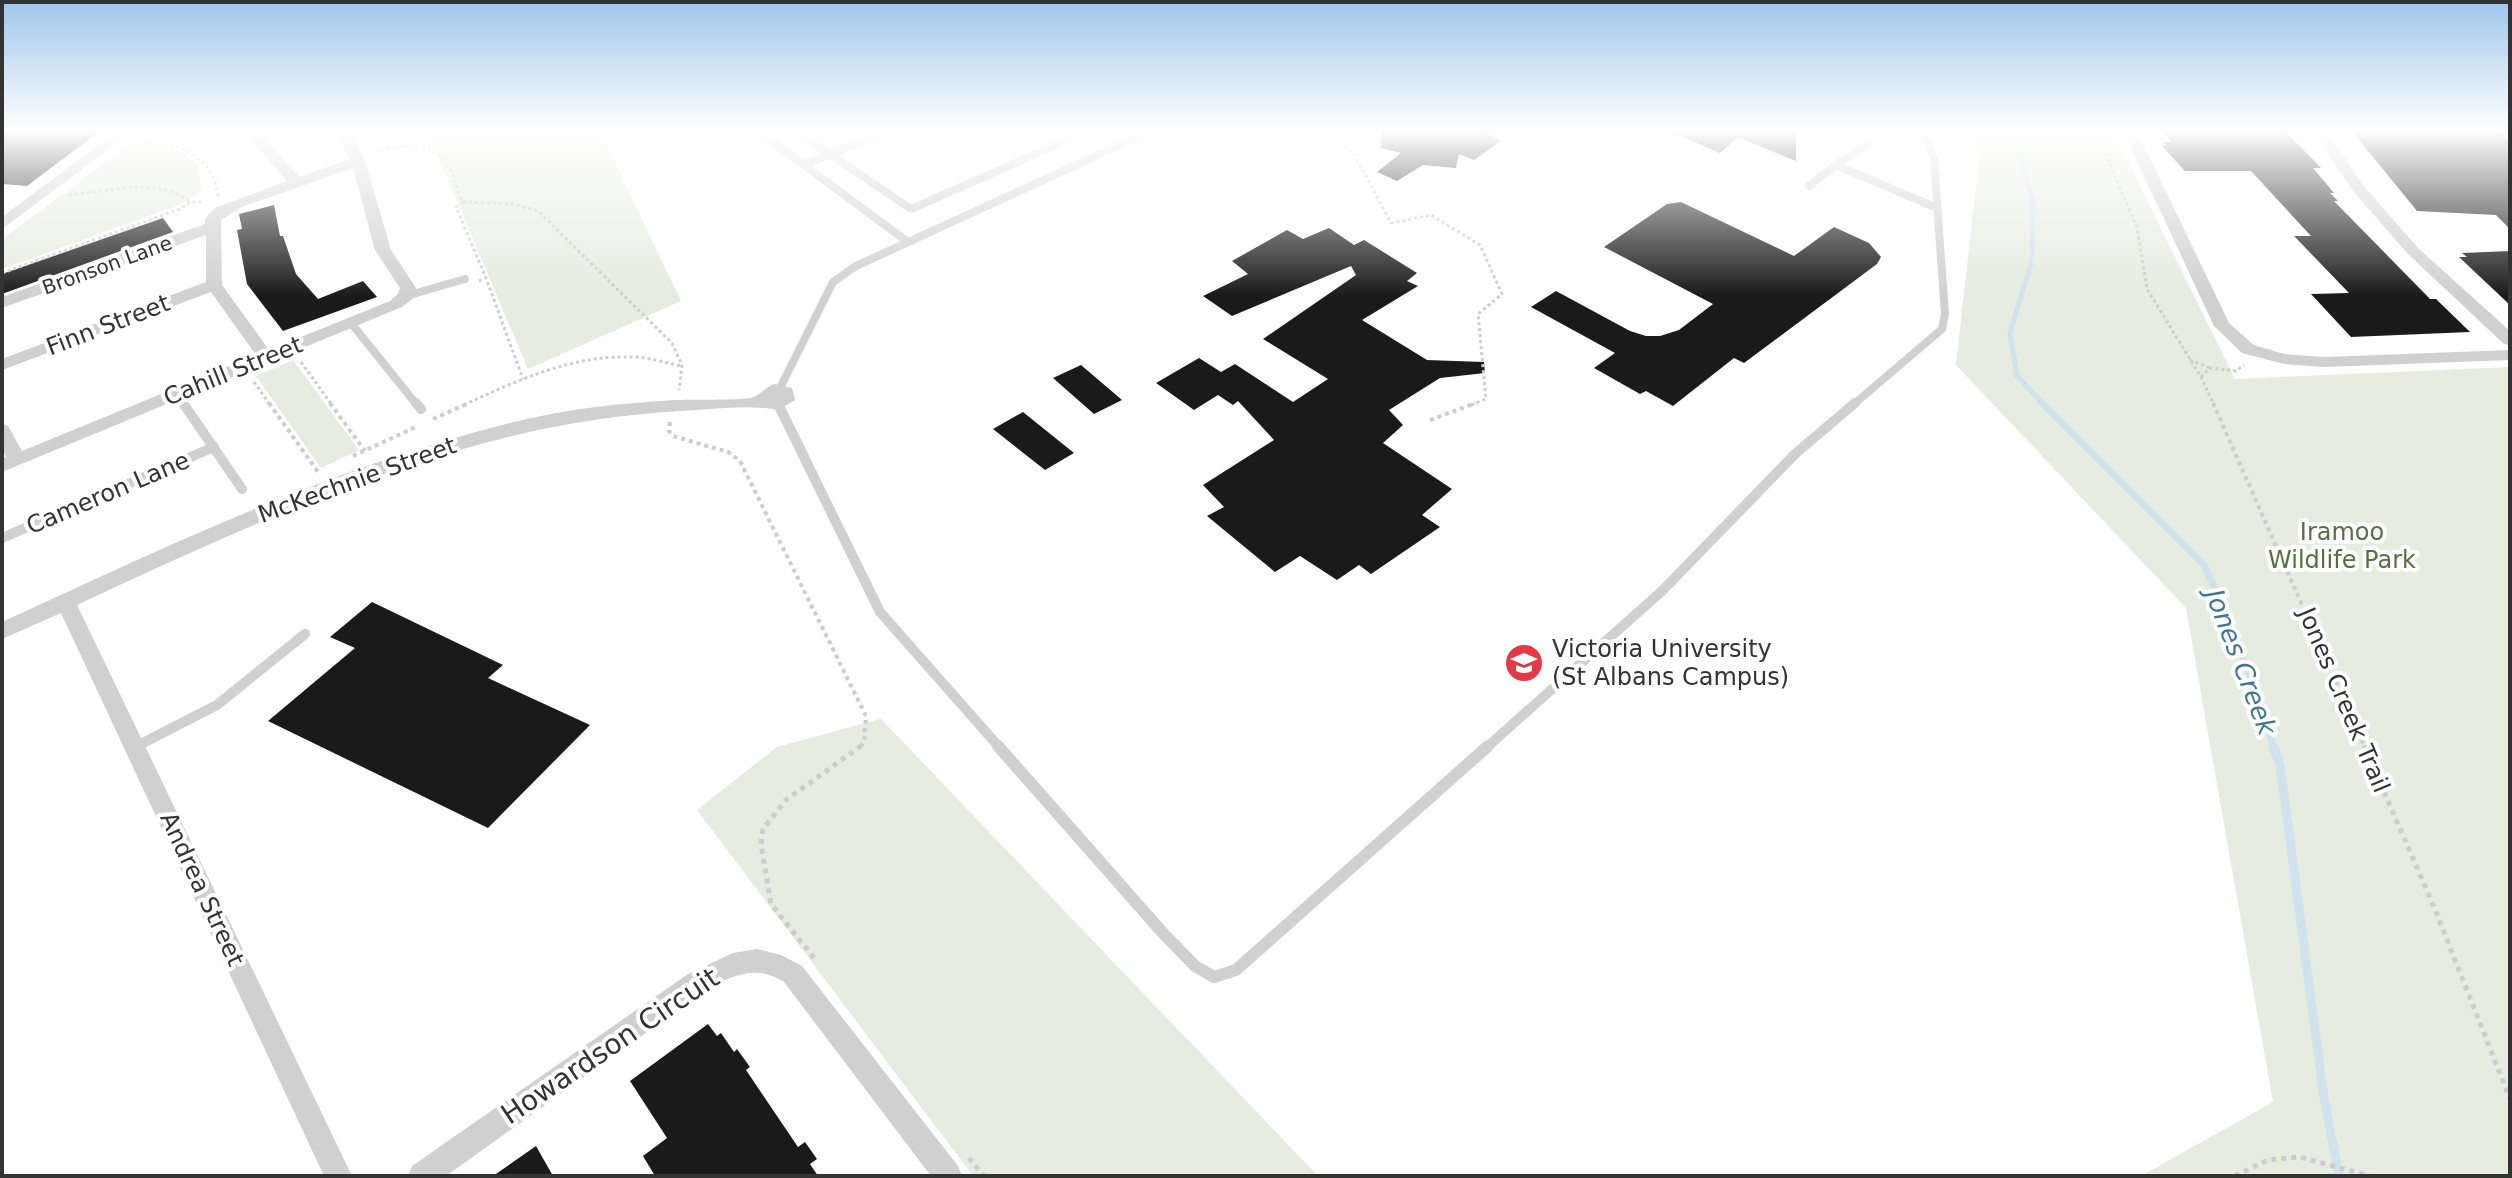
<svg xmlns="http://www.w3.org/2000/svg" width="2512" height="1178" viewBox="0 0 2512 1178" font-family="'DejaVu Sans',sans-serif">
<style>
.green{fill:#e6ecdf}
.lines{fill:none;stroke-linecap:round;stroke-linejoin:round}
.stream-far2{stroke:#cfe2ee;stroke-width:5}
.stream-far1{stroke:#cfe2ee;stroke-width:7}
.stream{stroke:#cfe2ee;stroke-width:9}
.building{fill:#1a1a1a}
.path-far2{stroke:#cdcdcd;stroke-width:3;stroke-dasharray:3 3;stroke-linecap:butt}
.path-far1{stroke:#cdcdcd;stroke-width:4;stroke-dasharray:4 4;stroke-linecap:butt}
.path{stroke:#cdcdcd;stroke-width:5;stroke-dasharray:5 5;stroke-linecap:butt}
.lane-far2{stroke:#d0d0d0;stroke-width:8}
.lane-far1{stroke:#d0d0d0;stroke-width:10}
.lane{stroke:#d0d0d0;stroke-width:12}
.street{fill:#d0d0d0;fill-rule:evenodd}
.labels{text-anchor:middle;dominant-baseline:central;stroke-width:8;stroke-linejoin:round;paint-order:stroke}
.far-street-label{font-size:20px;fill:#333;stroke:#fff}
.street-label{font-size:24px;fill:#333;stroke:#fff}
.park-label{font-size:24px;fill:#56703f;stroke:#fff}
.poi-label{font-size:24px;fill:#333;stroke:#fff;text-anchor:start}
.water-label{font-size:26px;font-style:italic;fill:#3f7597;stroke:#fff}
.near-street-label{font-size:28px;fill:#333;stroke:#fff}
</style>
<rect width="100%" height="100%" fill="#fff"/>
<path class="green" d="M427 131H600L681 301 528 369Z
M1968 131H2113L2235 379 2510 367V1176H2141L2273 1102 2186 608 1956 365 1979 159Z
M136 139 171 146 198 164 202 191 179 205 2 269V240Z
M293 360 359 450 321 468 256 376Z
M880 719H881L1318 1176H973L697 810 777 747Z"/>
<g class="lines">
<path class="stream-far2" d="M2011 131 2033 200 2032 260 2010 333 2017 376 2044 405"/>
<path class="stream-far1" d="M2042 403 2204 565 2236 636 2274 748"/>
<path class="stream" d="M2273 746 2280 765 2324 1097 2339 1176"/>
</g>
<path class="building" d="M2 131H100L27 186 2 184Z
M1382 131H1483L1501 141 1474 160 1459 154 1456 168 1423 165 1397 181 1377 172 1401 153 1381 148Z
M1669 131H1796V161L1738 137 1720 153Z
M2163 131H2285L2321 168H2313L2334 193H2330L2338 201H2334L2430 299H2436L2470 332 2351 337 2311 294 2349 293 2294 236H2311L2251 171H2185L2162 146 2166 145 2163 142H2172Z
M2352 131H2501L2510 143V229L2496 215 2417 211Z
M1681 202 1794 256 1834 227 1869 243 1881 257 1877 264 1744 363 1734 358 1673 406 1646 391 1640 394 1594 368 1615 353 1531 307 1556 291 1630 331 1646 336H1660L1679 330 1713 304 1604 247 1667 204Z
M274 205 280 236H283L296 274 318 299 363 281 377 297 283 331 247 284 237 230 242 229 239 214Z
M163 218 173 232 2 294V274Z
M1329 228 1354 245 1364 240 1417 273 1407 281 1418 286 1362 320 1427 360 1484 362 1485 373 1440 378 1389 410 1403 425 1383 443 1452 489 1422 515 1440 527 1371 574 1359 565 1337 580 1300 556 1275 572 1207 516 1224 507 1203 485 1274 440 1238 401 1233 405 1218 395 1194 410 1156 383 1199 358 1221 372 1235 364 1293 402 1328 379 1263 339 1356 275 1351 266 1232 316 1203 296 1248 274 1232 261 1287 230 1303 239Z
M2510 251V305L2459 257H2467L2462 253Z
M1081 365 1122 400 1094 414 1053 378Z
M1023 412 1074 453 1045 470 993 429Z
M372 602 503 665 488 678 590 725 488 828 268 721 355 648 330 637Z
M708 1024 717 1036 721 1033 734 1052 737 1049 750 1067 746 1070 798 1147 805 1142 817 1159 810 1164 818 1176H655L643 1156 667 1138 630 1081Z
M536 1146 553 1176H493Z"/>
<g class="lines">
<path class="path-far2" d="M1319 131 1353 152 1391 223 1431 215 1480 245 1502 294 1478 314 1486 399 1471 405
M2096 131 2137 228 2147 289 2201 377 2214 405
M141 139C177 143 214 155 218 197
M375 152C406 144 435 139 452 172 457 182 457 193 463 202L513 204 538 211 672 343 682 365 679 390
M69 195C105 192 159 176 190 202
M463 202 456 207 486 278
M2 273 180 209 190 202H202
M479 281 486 278 523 379
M2190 360 2210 368
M301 362 332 405
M2201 377 2210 368 2236 371 2244 365
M254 382 270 405
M464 405C518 380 572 355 632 357 649 357 666 363 682 366"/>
<path class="path-far1" d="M269 403 318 472
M330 403 365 451
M2213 403 2365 748
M433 419 469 403
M1430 420 1476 403
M670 422 669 431 673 436 728 452 740 461 866 716 864 742 859 748
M353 456 418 426"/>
<path class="path" d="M2364 746 2434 907 2510 1099
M814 958 771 904 761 844 763 829 786 800 861 746
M969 1158 984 1176
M2235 1176 2268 1160 2300 1157 2370 1176"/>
<path class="lane-far2" d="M758 131 908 242
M796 131 911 209 1065 141 1070 136 1064 131
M804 165 886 131
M1836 165 1871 143
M1809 186 1836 165 1937 208
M406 296 465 279
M351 323 417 405
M779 390 833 282 856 266 1150 131
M177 394 184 405
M1853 405 1942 329 1945 314 1934 160 1929 144 1919 131"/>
<path class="lane-far1" d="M183 403 242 489
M416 403 421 409
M778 404 880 612 1000 748
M2 538 214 447
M135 747 217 705 305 634
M1486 748 1663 590 1795 454 1855 403"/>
<path class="lane" d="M998 746 1162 932 1195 966 1214 977 1236 970 1488 746"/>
<path class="street" d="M117 131H133L2 229V217Z
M244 131H258L299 177 350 159 336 131H350L365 161 391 250 416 288 412 299 402 307 2 472V459L6 457 2 448V424L8 426 22 451 256 355 211 292 2 370V359L206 282V235L2 308V297L205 224V219L215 208 287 181ZM353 168 375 250 400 288 398 294 390 301 269 350 222 285 221 220 242 207Z
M2123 131H2137L2229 323 2254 345 2284 354 2325 357 2510 350V360L2325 367 2284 364 2242 353 2214 326Z
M2313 131H2327L2363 185 2418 248 2510 331V345L2504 344 2408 254 2353 191Z
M774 384 792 388 795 400 778 410C747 404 713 409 681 411 467 422 269 516 77 605L352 1176H324L61 613 2 639V622C168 546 336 465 514 422 567 409 621 403 676 400 692 399 742 401 754 397 761 394 766 387 774 384Z
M757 949 781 955 802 966 958 1166 962 1176H931L784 982C757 964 732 975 706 990L446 1176H408L412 1166 688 974 733 953Z"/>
</g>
<linearGradient id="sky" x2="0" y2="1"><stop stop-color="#9ec6ea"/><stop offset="0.44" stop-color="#fff"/><stop offset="1" stop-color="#fff" stop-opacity="0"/></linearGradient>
<rect width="2512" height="296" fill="url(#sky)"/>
<defs>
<symbol id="university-disc" viewBox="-11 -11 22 22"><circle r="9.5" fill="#e63946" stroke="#fff"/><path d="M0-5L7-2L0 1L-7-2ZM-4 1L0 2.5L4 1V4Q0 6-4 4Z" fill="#fff"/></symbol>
</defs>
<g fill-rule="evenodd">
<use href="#university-disc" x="1502" y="641" width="44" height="44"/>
</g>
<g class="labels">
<g class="far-street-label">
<text transform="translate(107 265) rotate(-20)">Bronson Lane</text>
</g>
<g class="street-label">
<text transform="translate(108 325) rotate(-21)">Finn Street</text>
<text transform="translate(233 371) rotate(-22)">Cahill Street</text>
<text transform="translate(357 480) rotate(-20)">McKechnie Street</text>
<text transform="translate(108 493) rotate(-23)">Cameron Lane</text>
<text transform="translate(2344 700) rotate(67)">Jones Creek Trail</text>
<text transform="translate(202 889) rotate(65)">Andrea Street</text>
</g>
<g class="park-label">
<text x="2342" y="532">Iramoo<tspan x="2342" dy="28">Wildlife Park</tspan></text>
</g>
<g class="poi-label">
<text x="1552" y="649">Victoria University<tspan x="1552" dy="28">(St Albans Campus)</tspan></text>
</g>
<g class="water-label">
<text transform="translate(2241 662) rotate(69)">Jones Creek</text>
</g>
<g class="near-street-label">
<text transform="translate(610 1046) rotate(-34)">Howardson Circuit</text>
</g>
</g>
<rect width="2512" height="1178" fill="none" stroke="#333333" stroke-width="8"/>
</svg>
